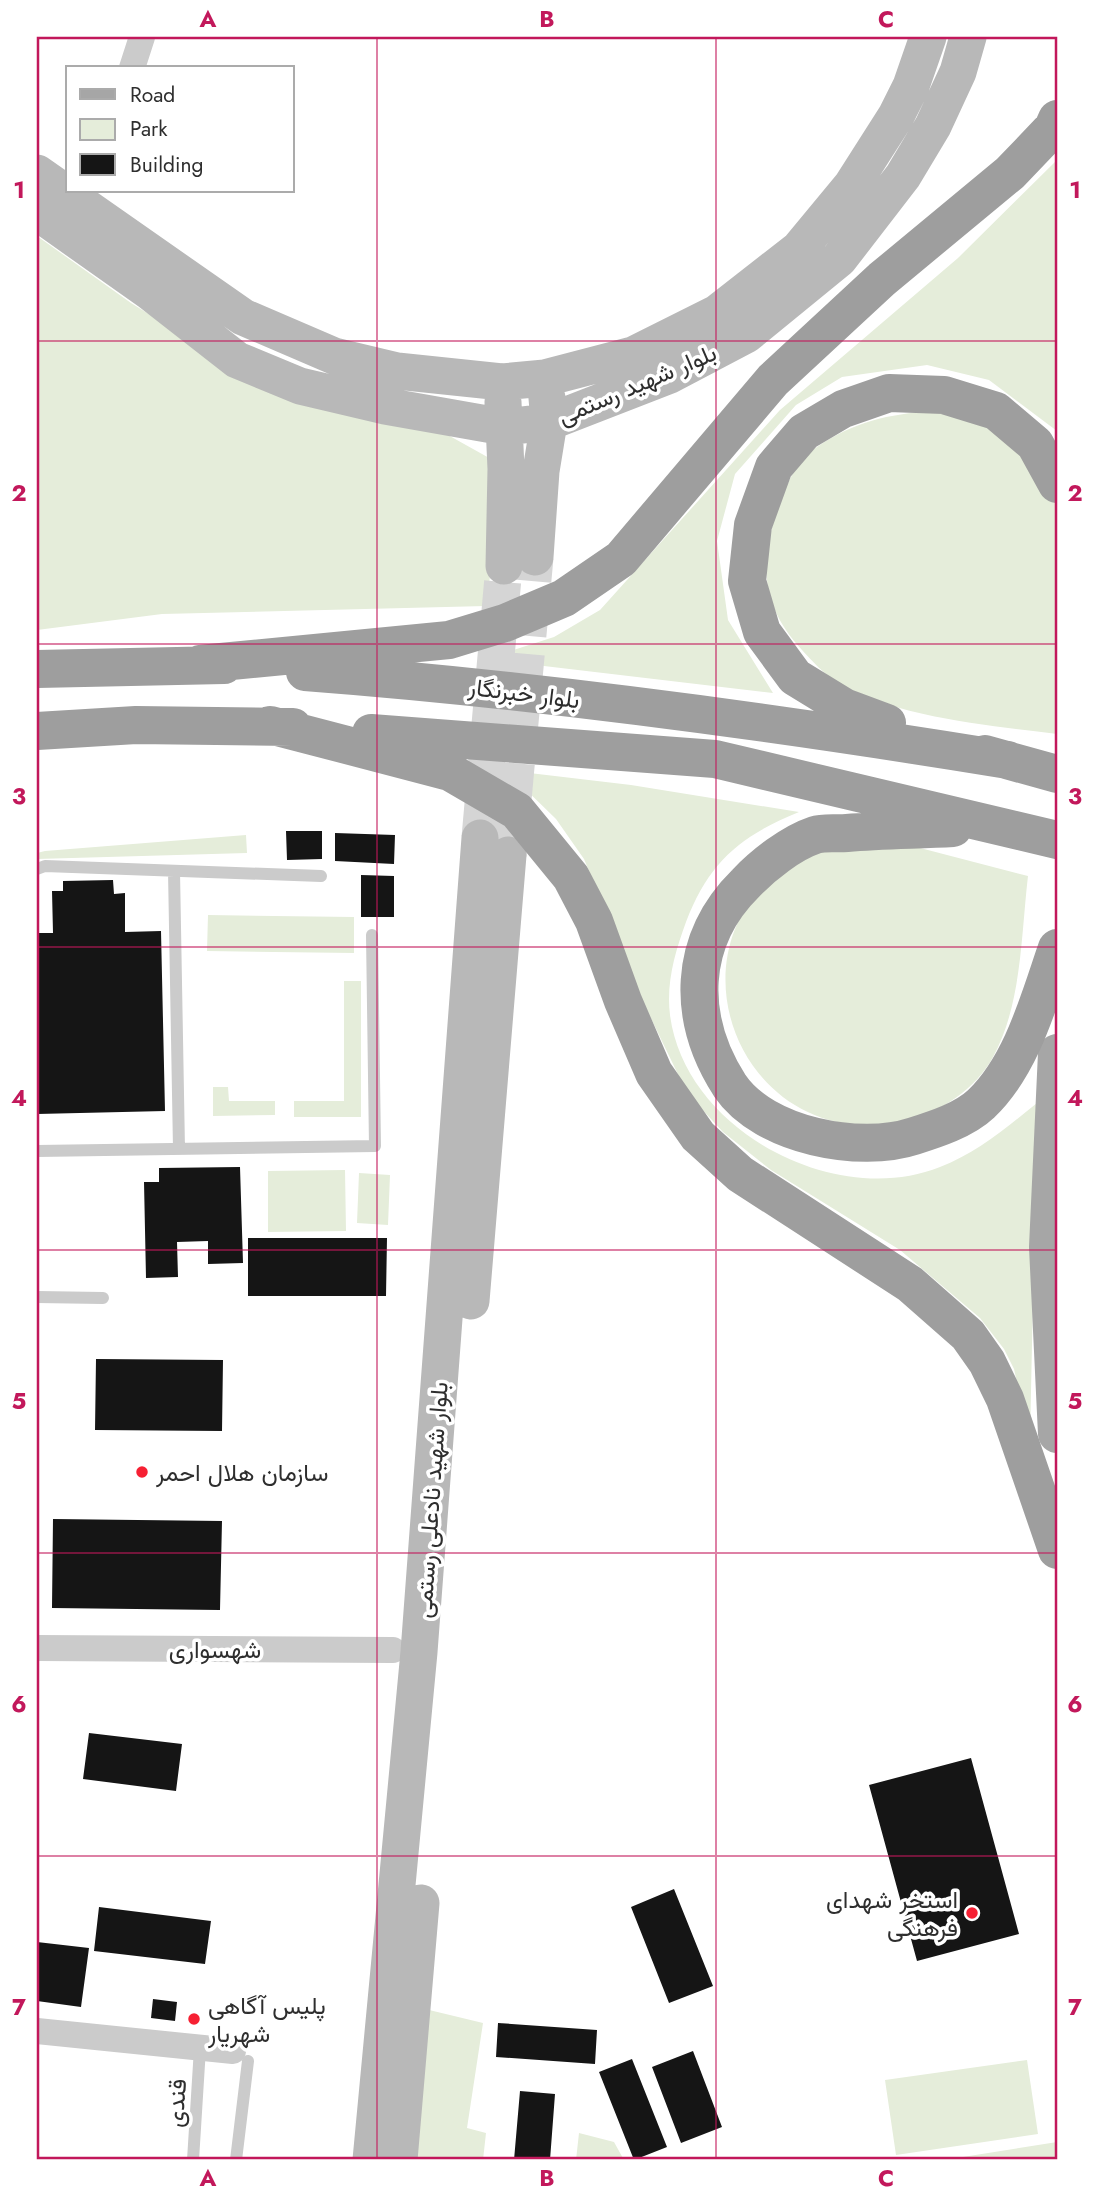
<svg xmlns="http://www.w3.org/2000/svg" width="1094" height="2197" viewBox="0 0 1094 2197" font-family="Jost,Vazirmatn,sans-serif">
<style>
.green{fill:#e5edda}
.building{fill:#151515}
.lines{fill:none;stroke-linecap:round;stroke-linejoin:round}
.secondary-tunnel{stroke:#d5d5d5;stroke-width:37;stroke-dasharray:37 18;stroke-linecap:butt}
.service{stroke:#cbcbcb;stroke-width:12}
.minor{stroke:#cbcbcb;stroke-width:26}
.secondary{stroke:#b8b8b8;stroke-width:37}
.primary{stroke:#a6a6a6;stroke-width:38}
.trunk{stroke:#9e9e9e;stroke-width:38}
.grid{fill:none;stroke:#c2185b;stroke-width:2;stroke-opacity:0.55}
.poi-dot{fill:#f62033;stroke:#fff;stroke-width:2.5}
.labels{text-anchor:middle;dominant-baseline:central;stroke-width:7;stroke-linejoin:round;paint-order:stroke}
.street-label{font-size:24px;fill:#2e2e2e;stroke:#fff}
.poi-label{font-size:24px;fill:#2e2e2e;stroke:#fff;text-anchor:start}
.neatline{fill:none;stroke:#c2185b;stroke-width:2.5}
.grid-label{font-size:23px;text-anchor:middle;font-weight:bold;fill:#c2185b}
</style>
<rect width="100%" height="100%" fill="#fff"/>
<path class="green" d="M1057 160V431L989 380 927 365 842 377 796 405 735 474 717 541 728 620 773 693 485 659 554 637 600 610 780 410 958 258Z
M37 236 131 303 247 375 439 430 491 459 495 539 486 606 162 614 37 630Z
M932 411C993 417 1028 454 1057 505V734C993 726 892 717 837 682 824 674 812 661 802 650 759 604 759 559 780 503 788 481 797 460 817 447 853 422 889 414 932 411Z
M521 772 631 785 799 812C740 836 709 862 686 922 675 952 666 983 670 1015 685 1131 836 1209 940 1167 977 1153 1006 1128 1037 1103L1030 1440 1014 1369 1004 1349 980 1318 900 1250 771 1170 723 1132 687 1093 645 1006 584 859 556 819 518 782Z
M246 835 247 853 37 859V853L45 851Z
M901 843 1028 876C1021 935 1022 1004 993 1057 976 1089 939 1113 906 1121 738 1159 654 937 802 856 817 847 880 845 901 843Z
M208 915 354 917V953L207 951Z
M344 981H361V1117H294V1101H344Z
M213 1087H228L229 1101H275V1115L213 1116Z
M345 1170 346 1231 268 1232V1171Z
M359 1173 390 1175 388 1225 357 1223Z
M425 2009 483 2023 467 2128 486 2133 483 2160H412Z
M1027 2060 1038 2134 896 2155 885 2080Z
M579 2133 614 2142 624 2160H576Z
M1057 2142V2160H944Z"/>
<path class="building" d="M286 831H322V859L287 860Z
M335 833 395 835 394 864 335 861Z
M361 875 394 876V917H361Z
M113 880 114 894 125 893V932L161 931 165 1111 37 1114V933H53L52 891H63V881Z
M240 1167 243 1263 208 1264V1241L177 1242 178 1277 146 1278 144 1182H159V1168Z
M248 1238H387L386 1296H248Z
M96 1359 223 1360 222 1431 95 1430Z
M53 1519 222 1521 220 1610 52 1608Z
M89 1733 182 1744 176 1791 83 1779Z
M971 1758 1019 1934 917 1961 869 1785Z
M674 1889 713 1986 669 2003 631 1907Z
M99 1907 211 1921 205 1964 94 1951Z
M37 1942 89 1948 81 2007 37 2001Z
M153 1999 177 2002 175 2021 151 2018Z
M498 2023 597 2030 595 2064 496 2057Z
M693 2051 722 2127 681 2143 652 2067Z
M632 2059 667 2147 634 2160 599 2072Z
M520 2091 555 2094 550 2160H514Z"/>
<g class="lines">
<path class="secondary-tunnel" d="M480 838 504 566
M508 855 535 557"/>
<path class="service" d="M37 869 45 866 321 876
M174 871 179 1149
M37 1151 375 1146 372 935
M37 1297 103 1298
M193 2160 200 2048
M236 2160 248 2061"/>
<path class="minor" d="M132 68 142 37
M37 1648 393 1650
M37 2031 233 2051"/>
<path class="secondary" d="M37 173 243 317 334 356 397 371 502 382 545 378 633 355 717 313 799 249 852 185 896 116 911 86 928 37
M37 212 150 292 237 360 300 386 385 406 504 427 549 422 670 375 746 335 839 259 903 176 933 126 958 72 968 37
M503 402 506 469 504 566
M535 557 541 471 549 422 547 398
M471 1301 508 855
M371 2160 419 1652 480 838
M399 2160 421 1903"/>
<path class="primary" d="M1057 1053 1048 1247 1057 1434"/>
<path class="trunk" d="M200 664 449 640 505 623 564 598 621 559 773 380 882 279 1010 173 1053 128 1057 119
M37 669 224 665
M305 672C541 690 775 722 1008 760
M887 723 844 707 795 677 762 632 747 581 753 525 774 467 804 432 843 409 889 393 944 395 996 411 1035 444 1057 484
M270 725 450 772 517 811 571 877 594 921 623 1001 654 1073 698 1136 740 1174 910 1284 968 1335 987 1362 1005 1399 1057 1550
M37 731 136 725 293 727
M371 733 715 759 1057 840
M985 754 1057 774
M953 828C918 830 882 830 847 833 837 834 824 832 815 835 791 843 763 865 746 883 688 940 686 1018 730 1086 764 1136 860 1154 914 1136 936 1129 964 1120 981 1104 1022 1065 1039 1000 1057 948"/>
</g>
<path class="grid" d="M377 37V2160M716 37V2160M37 341H1057M37 644H1057M37 947H1057M37 1250H1057M37 1553H1057M37 1856H1057"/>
<g class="poi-dot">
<circle cx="142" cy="1472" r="7"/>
<circle cx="972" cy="1913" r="7"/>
<circle cx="194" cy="2019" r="7"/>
</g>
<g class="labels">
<g class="street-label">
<text transform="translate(637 384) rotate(-23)">بلوار شهید رستمی</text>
<text transform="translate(524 693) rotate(7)">بلوار خبرنگار</text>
<text transform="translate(431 1500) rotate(-86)">بلوار شهید نادعلی رستمی</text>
<text x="215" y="1649">شهسواری</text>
<text transform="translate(176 2103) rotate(-86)">قندی</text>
</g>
<g class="poi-label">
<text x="156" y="1472">سازمان هلال احمر</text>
<text x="958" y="1899" text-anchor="end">استخر شهدای<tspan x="958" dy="28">فرهنگی</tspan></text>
<text x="208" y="2005">پلیس آگاهی<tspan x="208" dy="28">شهریار</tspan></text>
</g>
</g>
<rect width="1094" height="2197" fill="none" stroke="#ffffff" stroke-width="77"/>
<rect x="66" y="66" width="228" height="126" fill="#ffffff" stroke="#ababab" stroke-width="2"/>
<rect x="80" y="89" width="35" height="10" fill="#a6a6a6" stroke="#ababab" stroke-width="2"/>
<text x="130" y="102" font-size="21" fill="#2e2e2e">Road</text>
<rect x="80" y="119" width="35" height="21" fill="#e5edda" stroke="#ababab" stroke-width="2"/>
<text x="130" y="136" font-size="21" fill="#2e2e2e">Park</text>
<rect x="80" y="154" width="35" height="21" fill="#151515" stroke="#ababab" stroke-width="2"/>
<text x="130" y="172" font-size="21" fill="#2e2e2e">Building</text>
<rect x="38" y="38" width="1018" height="2120" class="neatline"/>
<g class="grid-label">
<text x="208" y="27">A</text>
<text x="547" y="27">B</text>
<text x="886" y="27">C</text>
<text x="19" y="198">1</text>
<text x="1075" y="198">1</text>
<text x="19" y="501">2</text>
<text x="1075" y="501">2</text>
<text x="19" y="804">3</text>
<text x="1075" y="804">3</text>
<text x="19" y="1106">4</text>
<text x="1075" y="1106">4</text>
<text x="19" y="1409">5</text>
<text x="1075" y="1409">5</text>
<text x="19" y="1712">6</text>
<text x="1075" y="1712">6</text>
<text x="19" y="2015">7</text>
<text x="1075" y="2015">7</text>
<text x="208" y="2186">A</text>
<text x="547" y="2186">B</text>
<text x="886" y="2186">C</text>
</g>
</svg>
